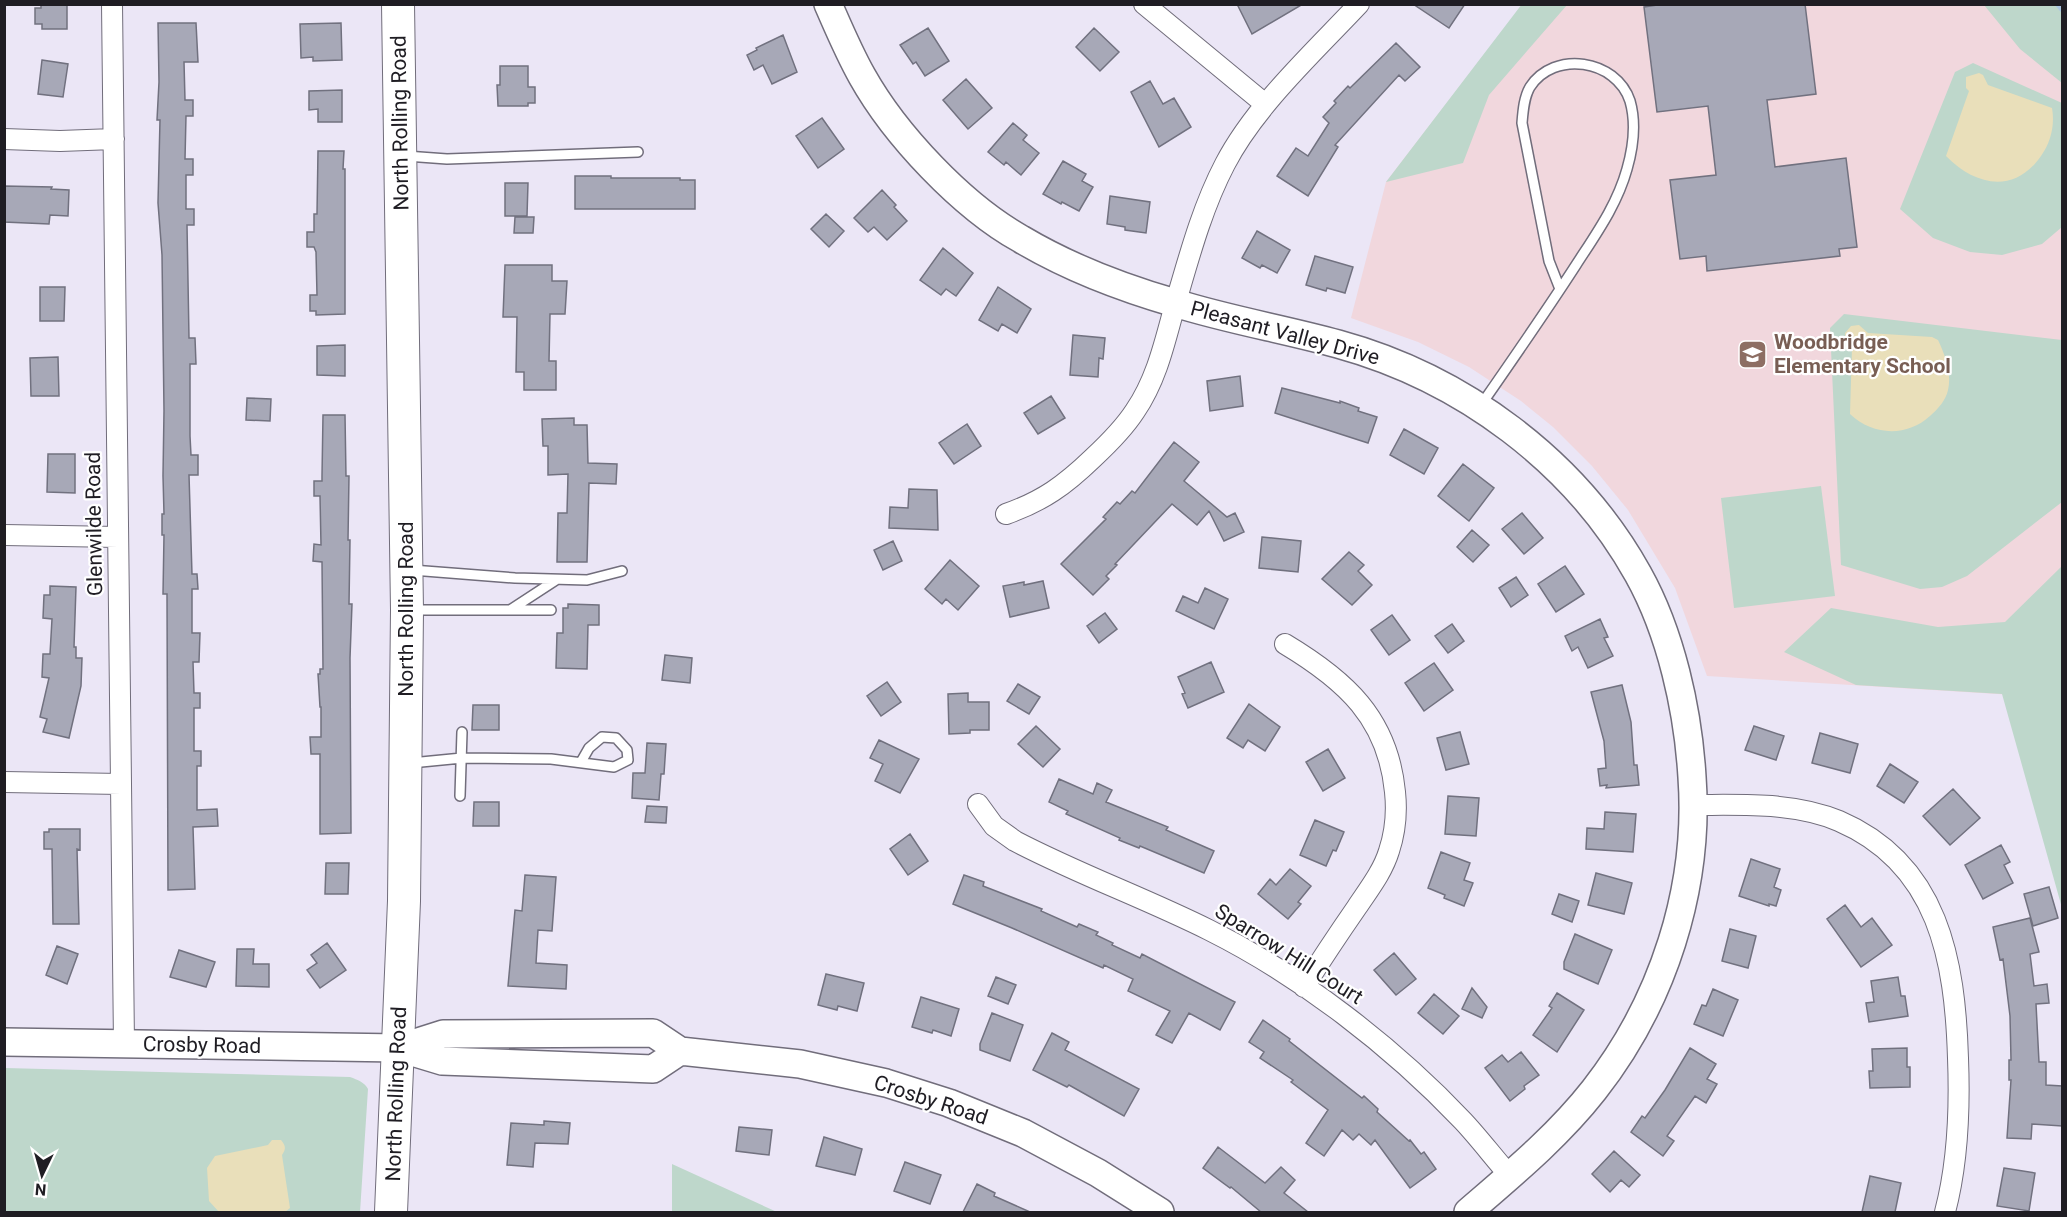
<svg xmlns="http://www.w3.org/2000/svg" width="2067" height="1217" viewBox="0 0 2067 1217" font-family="Roboto,sans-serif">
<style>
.education{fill:#f1d7dd}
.green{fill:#bed7cb}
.sand{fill:#e9dfba}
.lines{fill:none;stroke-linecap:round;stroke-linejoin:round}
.stream{stroke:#aac6e2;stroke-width:6}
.building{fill:#a7a8b7;stroke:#71717f;stroke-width:1.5}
.lane-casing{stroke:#716d7b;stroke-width:12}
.street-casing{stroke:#716d7b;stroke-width:22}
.secondary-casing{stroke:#716d7b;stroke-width:30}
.primary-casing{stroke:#716d7b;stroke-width:34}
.lane{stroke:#fff;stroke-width:9}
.street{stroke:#fff;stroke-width:20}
.secondary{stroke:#fff;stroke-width:27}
.primary{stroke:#fff;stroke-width:32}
.labels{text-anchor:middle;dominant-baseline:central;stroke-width:4.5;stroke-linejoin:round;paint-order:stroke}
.street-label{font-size:21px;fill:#1f1d23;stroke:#fff}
.education-label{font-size:21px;font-weight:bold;fill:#785e54;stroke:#fff;text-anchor:start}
</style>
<rect width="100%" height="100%" fill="#ebe6f6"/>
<path class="education" d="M1522 5H2013L2062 82V698L1707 676 1675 588 1628 510 1592 466 1553 427 1521 401 1469 367 1418 342 1351 318 1386 182Z"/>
<path class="green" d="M1522 4 1567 5 1489 95 1463 163 1386 182Z
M1984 5H2062V83L2020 49Z
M1973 63 2062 103V227L2042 244 2002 255 1970 252 1933 238 1900 209 1955 72Z
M1844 314 2062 340V502L1967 576 1942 587 1920 589 1841 565 1830 328Z
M1821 486 1835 596 1734 608 1721 498Z
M2062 566V908L2002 694 1856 685 1784 652 1831 608 1938 627 2005 622Z
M5 1068 350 1077C358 1080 364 1082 368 1089L360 1212H5Z
M672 1164 777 1212H672Z"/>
<path class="sand" d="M1979 73 1983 75 1988 85 2052 108C2055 125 2051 142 2041 156 2014 195 1974 185 1946 156L1969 91 1966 88V77Z
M1859 325 1868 333 1932 337 1938 340C1945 355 1952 373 1948 390 1946 400 1938 409 1930 416 1907 437 1873 436 1850 414L1852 347 1846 342 1845 333 1851 326Z
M272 1140H281C286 1146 286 1149 282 1155L290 1208 285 1212H219L209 1201 207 1168 215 1156 268 1145Z"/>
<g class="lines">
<path class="stream" d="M2058 4 2062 9"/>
</g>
<path class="building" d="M41 4H67V29H42V24H35V8H41Z
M1237 4H1303L1252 34Z
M1413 4H1465L1449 28Z
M1664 4H1805L1816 94 1767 100 1775 167 1846 158 1857 247 1839 249 1840 256 1707 271 1706 256 1680 259 1670 180 1716 175 1708 106 1657 112 1644 7Z
M158 23H196L198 62H184L185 100H193V116H186L185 159H193V175H186V209H194V225H187L189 338H195L196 364H190V436L191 455H198V475H189L192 574H197L198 589H192V633H200L199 662H193L194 693H200V708H194V751H201V766H197V810L217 809 218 826 193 827 195 889 168 890 167 594H163L164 535H162V514H164L163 476 164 411 162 255 158 203 160 120H157L159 82Z
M341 23 342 60 313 61V57L301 58 300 24Z
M928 28 949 61 925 76 916 62 913 64 900 45Z
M1094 28 1119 52 1100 71 1076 47Z
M783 35 797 72 772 84 763 65 754 70 747 55 757 50 756 48Z
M1396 43 1420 67 1405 81 1399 75 1335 145 1338 147 1308 196 1277 176 1296 148 1308 156 1329 123 1323 117 1336 103 1334 101 1348 86 1350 88Z
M42 60 68 64 63 97 38 94Z
M500 66H528V87H535V103H528V106H498L497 85H500Z
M966 79 992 108 968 129 943 100Z
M1150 81 1163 104 1174 98 1191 127 1159 147 1131 92Z
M342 90V122H318V109L309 110V91Z
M822 118 844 149 818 168 796 136Z
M1013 123 1027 135 1023 140 1039 153 1021 175 1006 162 1004 165 988 152Z
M318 151H344L343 169H345V314L316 315V311H310V295H317L316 252 314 247H307V232H314V214H317Z
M1063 161 1086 174 1082 181 1093 187 1079 211 1062 202 1061 204 1043 194Z
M575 176H611V178H680V180H695V209H575Z
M505 183H528L527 216H505Z
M4 186 52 187 51 189 69 190 68 216 50 215 49 224 4 222Z
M882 190 896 205 894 207 907 221 887 240 874 227 868 232 854 218Z
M1110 196 1150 202 1146 233 1125 230V227L1107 224Z
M826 214 844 231 829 247 811 229Z
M515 217H534L533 233H514Z
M1257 231 1290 250 1277 273 1262 265 1260 268 1242 258Z
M943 248 973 273 956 296 946 289 941 295 920 280Z
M1315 256 1353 267 1345 293 1327 288 1326 291 1306 285Z
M505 265H552V281H567L565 314H550L549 361H556V390H524V372H516L517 317H503Z
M40 287H65L64 321H40Z
M998 287 1031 309 1017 333 1002 324 998 331 979 320Z
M1073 335 1105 338 1103 359 1099 358 1098 377 1070 375Z
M345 345V376L317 375V346Z
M58 357 59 396H31L30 358Z
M1240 376 1243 406 1210 411 1207 381Z
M1282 388 1340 403V401L1359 408 1358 411 1377 417 1368 443 1275 413Z
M1051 396 1065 418 1038 434 1024 413Z
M247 398 271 399 270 421 246 420Z
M323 415H345L346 476H349L348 540H350L349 604H352L350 658 351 833 320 834V754H311L310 737H321V707H320L318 674H320V669H323L322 562 313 561 314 544 321 545 320 496H314V481H322V476Z
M574 418V425H587L588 463 617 464 616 484 589 483 587 562H557L558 513H567L568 474 548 475V446H543L542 419Z
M967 424 981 446 954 464 939 443Z
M1404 429 1438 448 1424 474 1390 455Z
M1174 442 1199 462 1184 481 1227 517 1235 513 1244 532 1224 541 1209 511 1197 525 1172 504 1115 564 1117 565 1106 576 1109 579 1093 595 1061 564 1106 519 1103 517 1117 502 1120 504 1132 491 1135 493Z
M48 454H75V493L47 492Z
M1463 464 1494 488 1469 521 1438 496Z
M909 489 937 490 938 530 889 528 890 507 908 508Z
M1522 513 1543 538 1524 554 1502 529Z
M1472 530 1489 545 1473 562 1457 547Z
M1262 537 1301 541 1298 572 1259 568Z
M893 541 902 561 883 570 874 550Z
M1349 552 1364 565 1358 571 1372 585 1352 605 1322 579Z
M950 560 979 586 958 610 946 599 942 604 925 589Z
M1565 566 1584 594 1556 612 1538 584Z
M1516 577 1528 595 1511 607 1499 588Z
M1043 581 1049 608 1010 617 1003 586 1024 582V585Z
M50 586 76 587 74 647H76V658H82L81 686 69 738 43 732 47 719 40 717 49 678 42 677 43 654H50L52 619 43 618 44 595H50Z
M1205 588 1228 599 1214 629 1176 611 1183 596 1198 603Z
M568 604 599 605V625H588L587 669 556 668 557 633H563V608H568Z
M1105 613 1117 629 1099 643 1087 626Z
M1392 615 1410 640 1389 655 1371 630Z
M1600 619 1608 637 1604 638 1613 656 1588 668 1578 647 1572 651 1565 636Z
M1452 624 1464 641 1448 653 1435 636Z
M665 655 692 658 690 683 662 680Z
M1211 662 1224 692 1188 708 1182 694 1185 693 1178 677Z
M1434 663 1453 690 1424 711 1405 683Z
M887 682 901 702 881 716 867 696Z
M1018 684 1040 697 1029 714 1007 701Z
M1622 685 1631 722 1634 765H1637L1639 785 1606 788 1607 785 1600 786 1598 769 1606 768 1604 741 1591 692Z
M968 693V702H989V730H970V733L949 734 948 694Z
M1249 704 1280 727 1265 751 1248 740 1243 748 1227 738Z
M473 705H499V730H472Z
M1036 726 1060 749 1043 767 1018 744Z
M1754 726 1784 736 1776 760 1745 750Z
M1460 732 1469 764 1446 770 1437 738Z
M1820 733 1858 744 1850 773 1812 763Z
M879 740 919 759 900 793 875 781 883 764 870 758Z
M647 743 666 744 664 774H661L659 800 632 798 633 773H645Z
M1328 749 1345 778 1323 791 1306 762Z
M1890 764 1918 782 1904 803 1877 786Z
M1059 779 1093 794 1097 783 1112 790 1106 802 1168 827 1166 830 1214 851 1204 873 1140 846 1139 848 1119 840 1120 838 1066 814 1068 811 1049 802Z
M1953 789 1980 818 1950 845 1923 816Z
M1448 796 1479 798 1476 836 1445 834Z
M474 802H499V826H473Z
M647 806 667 807 666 823 645 822Z
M1605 812 1636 814 1633 852 1586 849 1587 828 1604 829Z
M1315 820 1344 832 1336 851 1333 850 1326 866 1300 855Z
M49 829H80V850L77 849 79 924H53L52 849H44V832H49Z
M910 834 928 861 908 875 890 849Z
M2001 845 2010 862 2004 865 2013 883 1983 899 1965 865Z
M1441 852 1470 863 1464 880 1473 883 1464 906 1444 898 1445 895 1428 888Z
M1751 859 1780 869 1774 887 1781 890 1776 906 1769 904V906L1739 896Z
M326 863H349L348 894H325Z
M1290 869 1311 886 1298 902 1301 904 1288 919 1258 894 1270 879 1276 885Z
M1596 873 1632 883 1624 914 1588 905Z
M525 875 556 877 552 931 538 930 536 963 567 965 566 989 508 986 515 910 522 911Z
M964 875 984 882 983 886 1042 909 1041 911 1077 927 1079 924 1098 932 1096 935 1113 943 1112 945 1140 958 1142 954 1235 1002 1220 1030 1189 1013 1172 1043 1156 1035 1170 1011 1128 991 1133 979 1104 965 1103 968 1012 928 953 904Z
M2049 887 2058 918 2033 926 2024 894Z
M1559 894 1579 901 1572 922 1552 914Z
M1845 905 1861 927 1872 918 1892 945 1861 967 1827 919Z
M2030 918 2039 952 2030 954 2034 986 2047 984 2049 1003 2036 1004 2039 1062H2046V1085L2062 1086V1126L2032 1124 2031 1139 2007 1138 2011 1080H2009V1060H2011L2010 1016 2003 959 2000 960 1993 927Z
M1730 929 1756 936 1748 968 1722 961Z
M1575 934 1612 950 1598 984 1564 969V962Z
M327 943 346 970 320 988 307 970 317 963 311 955Z
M57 946 78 954 67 984 46 975Z
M237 949H254L253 964H269V987L236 986Z
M179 950 215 962 206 987 170 977Z
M1394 953 1416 979 1396 995 1374 970Z
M826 974 864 983 857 1011 838 1006 837 1010 818 1005Z
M996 977 1016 985 1008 1004 988 996Z
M1898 977 1901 996H1905L1908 1016 1869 1022 1866 1003 1874 1002 1871 981Z
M1472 988 1487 1007 1482 1018 1462 1009Z
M1713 989 1738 1000 1723 1036 1694 1024 1702 1005 1706 1006Z
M1557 993 1584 1010 1557 1052 1533 1035 1552 1008 1549 1006Z
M1434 994 1459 1016 1443 1034 1418 1013Z
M921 997 959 1009 951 1036 933 1030 932 1033 912 1027Z
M992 1013 1023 1025 1010 1061 980 1050V1044Z
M1263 1020 1290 1039 1289 1041 1362 1098 1364 1096 1378 1109 1377 1112 1409 1141 1410 1140 1421 1154 1424 1152 1436 1169 1410 1188 1375 1140 1371 1145 1359 1134 1353 1140 1342 1130 1324 1156 1306 1143 1328 1110 1291 1082 1293 1080 1260 1058 1264 1052 1249 1042Z
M1052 1033 1069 1042 1065 1050 1139 1089 1124 1116 1069 1085 1067 1087 1033 1070Z
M1690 1048 1716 1064 1707 1079 1717 1084 1706 1103 1695 1096 1667 1136 1674 1141 1663 1156 1631 1132 1642 1116 1645 1118 1665 1090Z
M1907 1048V1067H1910V1087L1870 1088 1869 1071H1873L1872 1049Z
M1521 1052 1539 1075 1524 1086 1525 1089 1510 1101 1485 1068 1502 1055 1508 1062Z
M544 1121 570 1123 568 1144 535 1143 533 1167 507 1165 511 1123 544 1125Z
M739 1127 772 1130 769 1155 736 1151Z
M824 1137 862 1149 855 1175 816 1166Z
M1218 1147 1265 1183 1281 1167 1295 1180 1284 1193 1308 1212H1261L1231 1187 1230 1188 1203 1168Z
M1614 1151 1640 1175 1629 1187 1621 1180 1610 1192 1592 1174Z
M905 1162 941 1175 930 1204 894 1191Z
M2004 1168 2035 1173 2029 1211 1997 1206Z
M1870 1176 1901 1183 1895 1212H1862Z
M977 1184 995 1193 994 1196 1030 1212H963Z"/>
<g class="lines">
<defs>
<path id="lane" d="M406 156 447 159 638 152
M1481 405C1513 359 1545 313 1576 265 1596 234 1617 205 1627 169 1633 148 1636 122 1630 101 1616 59 1554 50 1530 87 1524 97 1523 111 1522 123L1549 261 1560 289
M412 570 515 578 587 580 622 571
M412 610H551
M510 610 556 580
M411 763 462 758 551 759 614 767 628 760 627 750 616 738 602 737 589 748 581 762
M460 796 462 732"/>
<path id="street" d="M112 4 124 1044
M1144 4 1265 104
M4 139 60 141 114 139
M1006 514C1043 501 1065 485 1093 458 1108 444 1124 428 1135 411 1157 379 1165 341 1175 305 1189 257 1202 208 1225 164 1255 106 1314 52 1359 4
M4 535 118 537
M1285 644C1345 680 1388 718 1395 792 1397 811 1395 833 1389 851 1383 871 1369 889 1357 907 1339 933 1321 960 1304 987
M4 782 121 784
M978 804 994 826 1015 841C1078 874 1145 898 1209 930 1301 976 1392 1046 1463 1121 1479 1138 1494 1158 1510 1176
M1694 805C1742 805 1794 802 1839 821 1939 864 1955 961 1958 1058 1960 1109 1958 1163 1945 1212"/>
<path id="secondary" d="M828 4C839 29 849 53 862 76 895 135 962 206 1021 239 1068 267 1123 288 1175 303 1229 320 1284 329 1338 344 1462 378 1575 461 1638 574 1671 633 1688 710 1692 777 1700 888 1663 1002 1594 1090 1558 1136 1512 1174 1468 1212
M4 1042 399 1048 442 1061 653 1069 680 1051
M399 1048 443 1034 653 1033 680 1051 800 1064 886 1083 949 1103 1023 1133 1098 1173 1160 1212"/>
<path id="primary" d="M391 1212 404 901 407 610 398 4"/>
</defs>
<use href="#lane" class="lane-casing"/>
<use href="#street" class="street-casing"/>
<use href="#secondary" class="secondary-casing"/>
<use href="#primary" class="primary-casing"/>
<use href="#lane" class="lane"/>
<use href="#street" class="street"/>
<use href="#secondary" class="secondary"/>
<use href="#primary" class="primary"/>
</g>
<defs>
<symbol id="school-square" viewBox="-11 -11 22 22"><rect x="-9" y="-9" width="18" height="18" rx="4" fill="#8d6e63" stroke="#fff"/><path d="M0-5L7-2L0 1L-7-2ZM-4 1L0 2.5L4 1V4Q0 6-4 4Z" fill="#fff"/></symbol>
</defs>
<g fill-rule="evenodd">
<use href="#school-square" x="1736" y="338" width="33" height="33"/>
</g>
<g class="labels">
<g class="street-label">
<text transform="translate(400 123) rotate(-91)">North Rolling Road</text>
<text transform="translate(1285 333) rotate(15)">Pleasant Valley Drive</text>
<text transform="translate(94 524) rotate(-91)">Glenwilde Road</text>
<text transform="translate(406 609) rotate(-90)">North Rolling Road</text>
<text transform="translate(1289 954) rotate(32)">Sparrow Hill Court</text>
<text transform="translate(202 1045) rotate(1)">Crosby Road</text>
<text transform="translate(396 1094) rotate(-88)">North Rolling Road</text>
<text transform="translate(931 1100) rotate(18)">Crosby Road</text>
</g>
<g class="education-label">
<text x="1774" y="342">Woodbridge<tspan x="1774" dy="24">Elementary School</tspan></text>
</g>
</g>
<rect width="2067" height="1217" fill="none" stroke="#1f1d23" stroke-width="12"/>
<g transform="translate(42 1175) rotate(185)" stroke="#ffffff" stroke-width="4.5" paint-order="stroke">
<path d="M0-4.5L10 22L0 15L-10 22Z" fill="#1f1d23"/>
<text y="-9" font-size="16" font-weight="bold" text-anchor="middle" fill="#1f1d23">N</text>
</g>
</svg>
